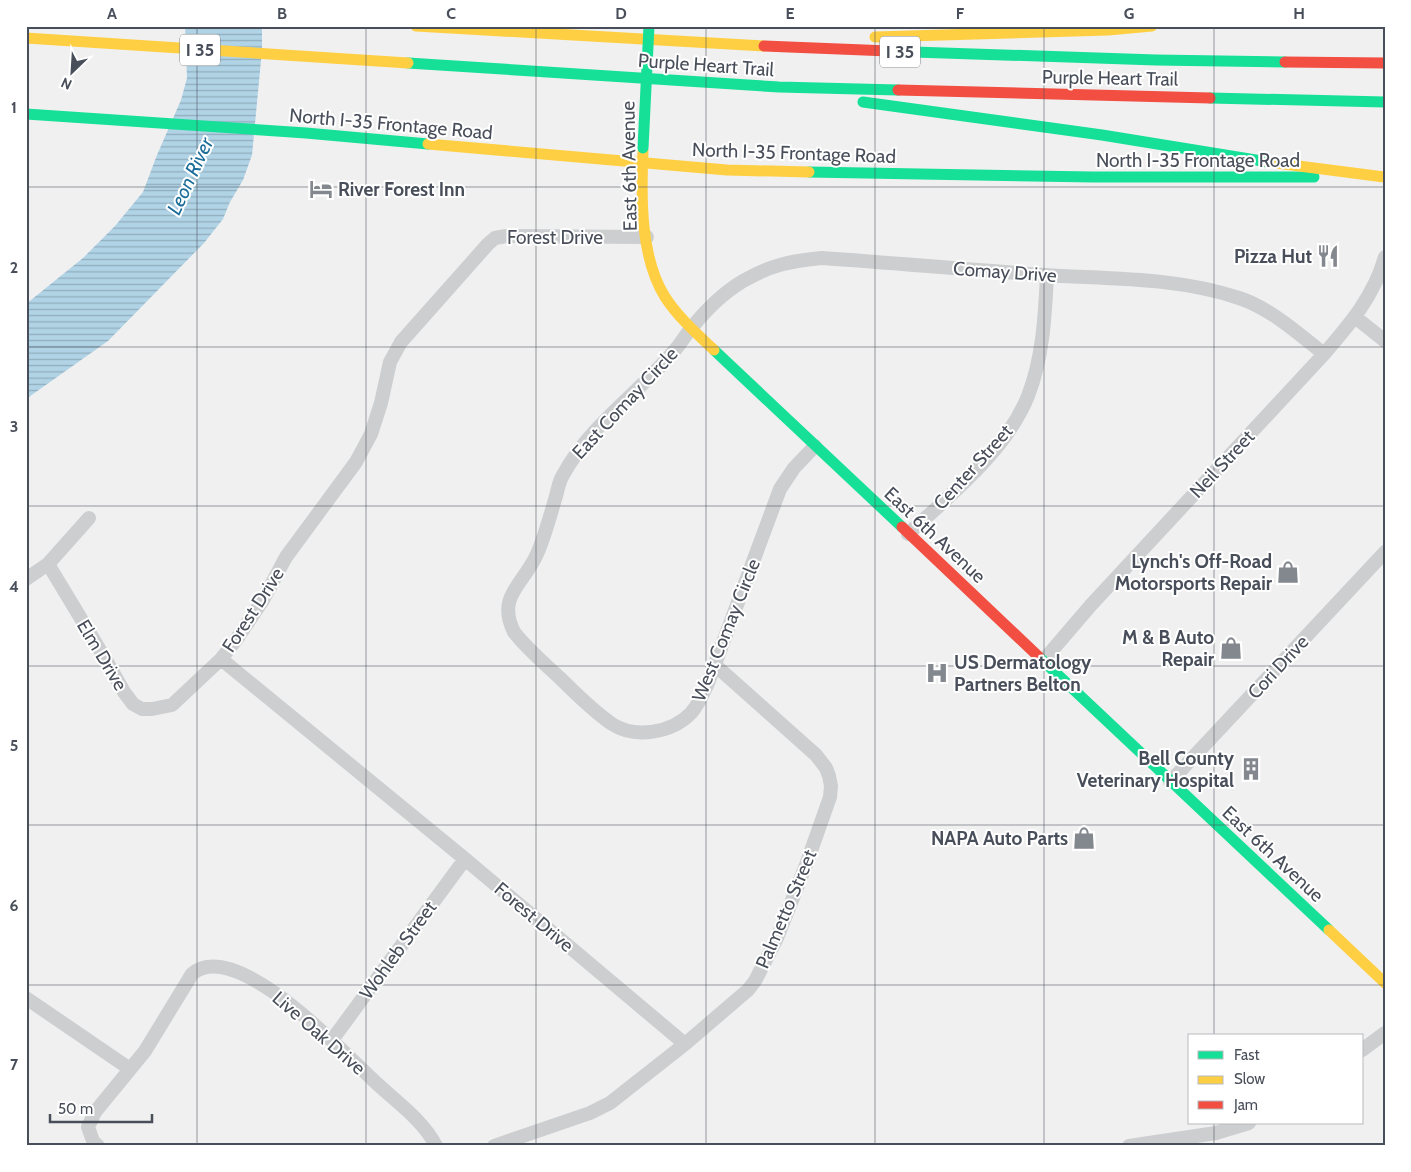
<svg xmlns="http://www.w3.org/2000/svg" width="1411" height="1172" viewBox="0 0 1411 1172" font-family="Cabin,sans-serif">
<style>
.water{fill:url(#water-rules)}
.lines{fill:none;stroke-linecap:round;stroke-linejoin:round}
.street{stroke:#ccced0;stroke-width:14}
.fast{stroke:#16e098;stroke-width:11}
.slow{stroke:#ffcf43;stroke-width:11}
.jam{stroke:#f24e42;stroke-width:11}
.fast-bridge{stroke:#16e098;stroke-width:11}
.grid{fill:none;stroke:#494f5a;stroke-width:1;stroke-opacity:0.55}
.labels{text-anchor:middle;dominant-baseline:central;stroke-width:4;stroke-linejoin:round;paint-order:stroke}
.shield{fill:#fff;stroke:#80848c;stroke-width:1}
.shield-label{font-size:18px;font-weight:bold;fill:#494f5a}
.street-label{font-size:19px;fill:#494f5a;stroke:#fff}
.poi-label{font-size:19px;font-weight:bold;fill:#494f5a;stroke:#fff;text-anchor:end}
.water-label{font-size:20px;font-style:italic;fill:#1c6d9a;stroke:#fff}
.neatline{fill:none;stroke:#494f5a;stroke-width:2}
.grid-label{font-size:16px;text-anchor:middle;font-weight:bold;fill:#494f5a}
</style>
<defs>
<pattern id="water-rules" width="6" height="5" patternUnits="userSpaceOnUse" patternTransform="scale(1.25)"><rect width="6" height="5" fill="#b0d3e6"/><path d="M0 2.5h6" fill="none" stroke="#91aebd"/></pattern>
</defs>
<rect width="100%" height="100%" fill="#f0f0f0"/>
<path class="water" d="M185 26H262V50L252 155 243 180 230 202 223 219 204 243 108 341 26 399V304L83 258 115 226 143 192 157 155 181 100 187 78Z"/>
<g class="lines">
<path class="street" d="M1355 317 1385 341
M815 446 794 468 780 489 708 683C703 694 699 704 691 713 672 733 635 739 612 724 596 713 574 692 560 678 544 663 527 649 514 632 496 596 524 584 537 554 545 536 550 516 556 496 558 489 559 481 563 475 590 425 638 394 674 351 680 345 684 337 690 330 704 312 723 293 743 281 771 265 790 261 822 258 896 263 970 270 1045 275 1109 279 1177 277 1239 298 1270 308 1299 334 1324 354
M908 534C950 495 1006 451 1028 396 1043 358 1045 315 1047 275
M48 564 106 660 124 692 133 704 142 709H152L172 705 221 659 236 640 263 600 286 557 356 462 371 434 381 403 390 362 401 342 488 244 495 238 506 236 647 237
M26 579 48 564 89 518
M221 659 465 859 685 1044
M1043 661 1091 605 1324 354C1350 324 1374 296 1385 257
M1170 782 1385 552
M26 998 130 1069
M332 1040 465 859
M1362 1050 1385 1033
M98 1146 93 1141 88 1127 95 1112 145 1051 192 974C235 937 340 1049 370 1077 392 1099 422 1118 436 1146
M494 1146 590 1113 610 1103 685 1044 748 990 755 981 777 938 806 865 830 797 831 786 829 776 826 768 816 755 715 665
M1129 1146 1216 1133 1249 1123"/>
<path class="fast" d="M914 52 1156 60 1285 62
M408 63 779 87 898 90
M1210 98 1385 102
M863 102 1102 135 1268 162
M26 114 306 133 428 144
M809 172 1093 177H1314
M714 350 902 527
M1039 657 1329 930"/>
<path class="slow" d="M416 26 764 46
M875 37 1108 30 1152 26
M26 38 408 63
M428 144 727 170 809 172
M643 151C641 196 640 257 665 297 678 317 697 334 714 350
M1268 162 1384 177
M1329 930 1385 983"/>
<path class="jam" d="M764 46 914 52
M1285 62 1385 63
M898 90 1210 98
M902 527 1039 657"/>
<path class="fast-bridge" d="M643 148 649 26"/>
</g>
<path class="grid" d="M197 26V1146M366 26V1146M536 26V1146M706 26V1146M875 26V1146M1044 26V1146M1214 26V1036M26 187H1385M26 347H1385M26 506H1385M26 666H1385M26 825H1385M26 985H1385M1214 1123V1146"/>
<defs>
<symbol id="hotel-bare" viewBox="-9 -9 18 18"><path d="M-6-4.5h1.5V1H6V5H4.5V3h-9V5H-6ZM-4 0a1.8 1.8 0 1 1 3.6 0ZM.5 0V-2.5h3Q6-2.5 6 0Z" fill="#83878e" stroke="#fff" stroke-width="2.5" paint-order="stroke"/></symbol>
<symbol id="restaurant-bare" viewBox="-9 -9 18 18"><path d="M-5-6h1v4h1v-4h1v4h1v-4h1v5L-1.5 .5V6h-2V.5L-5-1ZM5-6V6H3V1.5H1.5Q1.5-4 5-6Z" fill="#83878e" stroke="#fff" stroke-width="2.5" paint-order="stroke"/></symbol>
<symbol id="shop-bare" viewBox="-9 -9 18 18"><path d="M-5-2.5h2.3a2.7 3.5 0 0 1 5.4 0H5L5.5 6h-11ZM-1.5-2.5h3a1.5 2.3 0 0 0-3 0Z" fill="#83878e" stroke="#fff" stroke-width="2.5" paint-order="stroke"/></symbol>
<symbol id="hospital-bare" viewBox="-9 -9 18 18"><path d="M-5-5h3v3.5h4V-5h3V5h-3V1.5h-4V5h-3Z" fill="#83878e" stroke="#fff" stroke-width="2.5" paint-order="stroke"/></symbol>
<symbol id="building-bare" viewBox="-9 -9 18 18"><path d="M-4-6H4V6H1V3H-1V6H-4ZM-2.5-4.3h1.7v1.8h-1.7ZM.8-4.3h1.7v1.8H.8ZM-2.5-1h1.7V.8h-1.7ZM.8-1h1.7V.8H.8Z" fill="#83878e" stroke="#fff" stroke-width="2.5" paint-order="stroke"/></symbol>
</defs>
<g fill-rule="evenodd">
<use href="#hotel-bare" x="305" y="173" width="32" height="32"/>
<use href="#restaurant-bare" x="1312" y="240" width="32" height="32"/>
<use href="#shop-bare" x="1272" y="556" width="32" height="32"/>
<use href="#shop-bare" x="1215" y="632" width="32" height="32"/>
<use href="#hospital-bare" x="921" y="657" width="32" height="32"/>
<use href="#building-bare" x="1235" y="753" width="32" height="32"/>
<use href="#shop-bare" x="1068" y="822" width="32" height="32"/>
</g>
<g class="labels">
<g class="shield">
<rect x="180" y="34.5" width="40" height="31" rx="4"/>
<rect x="880" y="36.5" width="40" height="31" rx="4"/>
</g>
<g class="shield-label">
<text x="200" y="50">I 35</text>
<text x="900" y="52">I 35</text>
</g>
<g class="street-label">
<text transform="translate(706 65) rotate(4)">Purple Heart Trail</text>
<text transform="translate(1110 78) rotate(1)">Purple Heart Trail</text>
<text transform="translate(391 124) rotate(5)">North I-35 Frontage Road</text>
<text transform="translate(794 153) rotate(2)">North I-35 Frontage Road</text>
<text x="1198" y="160">North I-35 Frontage Road</text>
<text transform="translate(629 166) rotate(-91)">East 6th Avenue</text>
<text x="555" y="237">Forest Drive</text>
<text transform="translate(1005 272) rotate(4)">Comay Drive</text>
<text transform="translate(625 403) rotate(-47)">East Comay Circle</text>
<text transform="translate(1222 464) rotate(-47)">Neil Street</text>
<text transform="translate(973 467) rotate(-48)">Center Street</text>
<text transform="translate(935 535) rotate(43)">East 6th Avenue</text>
<text transform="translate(253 610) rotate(-57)">Forest Drive</text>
<text transform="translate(726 630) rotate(-68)">West Comay Circle</text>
<text transform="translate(102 655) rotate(59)">Elm Drive</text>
<text transform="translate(1278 667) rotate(-47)">Cori Drive</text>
<text transform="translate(1273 854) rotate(43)">East 6th Avenue</text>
<text transform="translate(786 909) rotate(-67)">Palmetto Street</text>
<text transform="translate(534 917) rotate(40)">Forest Drive</text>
<text transform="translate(398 950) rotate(-54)">Wohleb Street</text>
<text transform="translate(319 1033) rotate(41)">Live Oak Drive</text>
</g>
<g class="poi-label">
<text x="338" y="189" text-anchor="start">River Forest Inn</text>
<text x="1312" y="256">Pizza Hut</text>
<text x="1272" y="561">Lynch's Off-Road<tspan x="1272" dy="22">Motorsports Repair</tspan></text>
<text x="1214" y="637">M &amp; B Auto<tspan x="1214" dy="22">Repair</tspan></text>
<text x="954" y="662" text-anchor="start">US Dermatology<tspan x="954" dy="22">Partners Belton</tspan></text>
<text x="1234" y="758">Bell County<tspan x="1234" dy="22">Veterinary Hospital</tspan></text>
<text x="1068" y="838">NAPA Auto Parts</text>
</g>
<g class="water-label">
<text transform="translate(190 176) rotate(-65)">Leon River</text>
</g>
</g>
<rect width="1411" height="1172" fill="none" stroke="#ffffff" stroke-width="55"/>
<rect x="1188" y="1034" width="175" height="90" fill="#ffffff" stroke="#b6b9bd"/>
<rect x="1198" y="1051" width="25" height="8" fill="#16e098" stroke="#b6b9bd"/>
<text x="1234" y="1060" font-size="15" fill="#494f5a">Fast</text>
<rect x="1198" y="1076" width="25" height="8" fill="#ffcf43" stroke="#b6b9bd"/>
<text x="1234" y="1084" font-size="15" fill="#494f5a">Slow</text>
<rect x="1198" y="1101" width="25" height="8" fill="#f24e42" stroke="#b6b9bd"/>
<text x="1234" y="1110" font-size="15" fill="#494f5a">Jam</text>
<g transform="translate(72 72) rotate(205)" stroke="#ffffff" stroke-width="4" paint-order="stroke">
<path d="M0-4L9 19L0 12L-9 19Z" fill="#494f5a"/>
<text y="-8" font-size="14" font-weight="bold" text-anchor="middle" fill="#494f5a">N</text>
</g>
<path d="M50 1114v8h102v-8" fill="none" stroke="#494f5a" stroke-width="2.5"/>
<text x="58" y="1114" font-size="15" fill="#494f5a" stroke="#ffffff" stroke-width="4" paint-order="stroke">50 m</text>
<rect x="28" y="28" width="1356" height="1116" class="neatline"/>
<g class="grid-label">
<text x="112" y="19">A</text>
<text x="282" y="19">B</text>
<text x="451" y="19">C</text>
<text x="621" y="19">D</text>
<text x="790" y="19">E</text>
<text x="960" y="19">F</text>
<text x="1129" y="19">G</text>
<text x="1299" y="19">H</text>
<text x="14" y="113">1</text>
<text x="14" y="273">2</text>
<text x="14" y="432">3</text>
<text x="14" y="592">4</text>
<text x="14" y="751">5</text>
<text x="14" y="911">6</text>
<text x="14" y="1070">7</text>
</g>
</svg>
